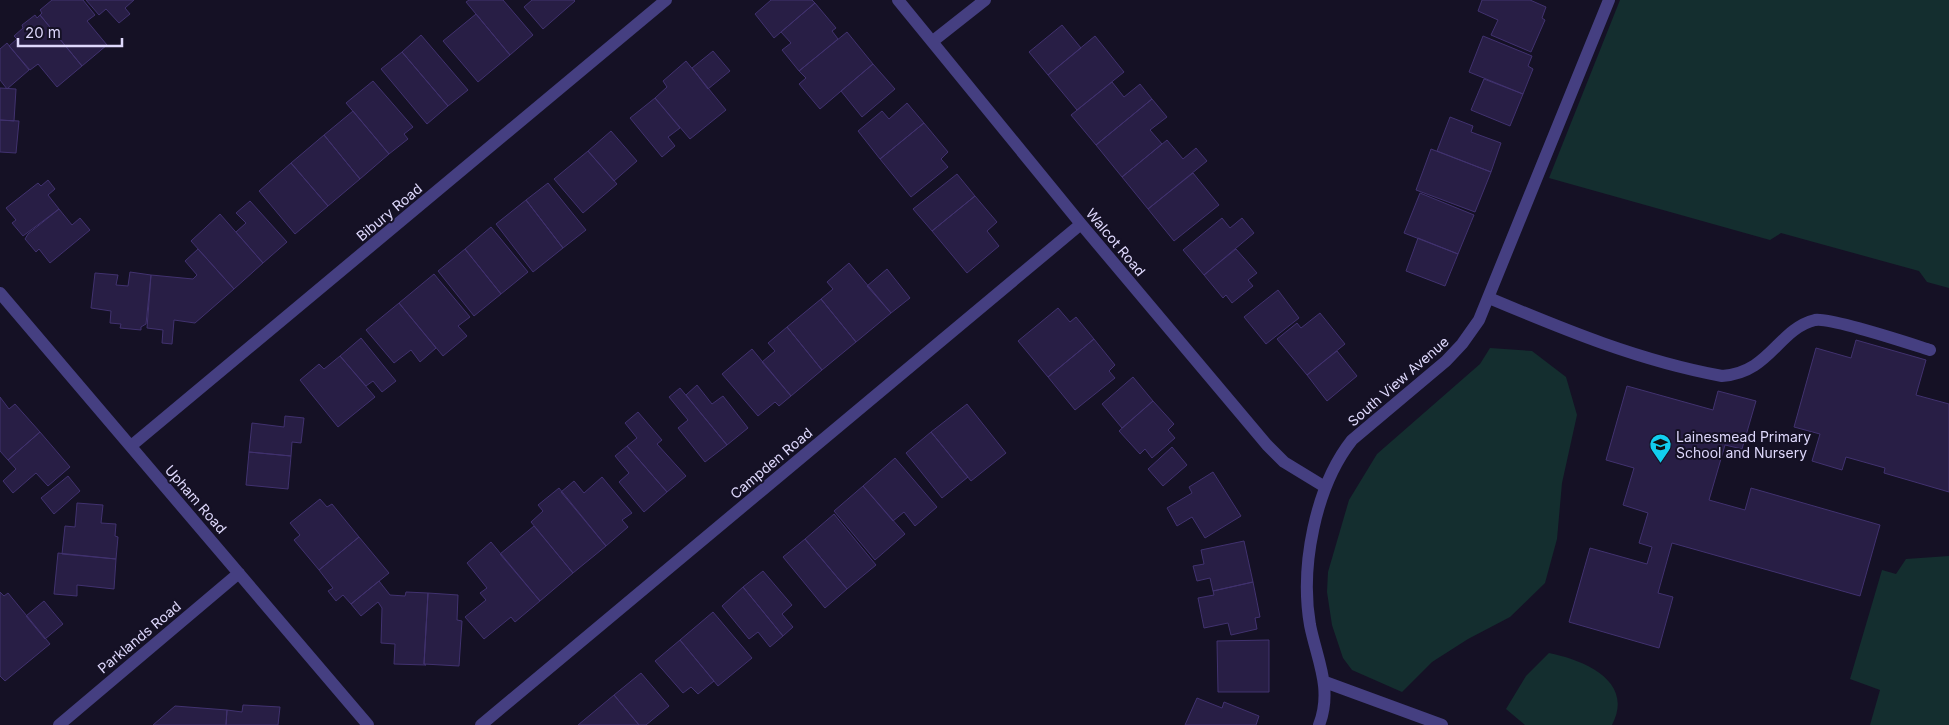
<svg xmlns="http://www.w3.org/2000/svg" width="1949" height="725" viewBox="0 0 1949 725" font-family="Inter,sans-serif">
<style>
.green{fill:#142e2f}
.building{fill:#281e45;stroke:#41326f}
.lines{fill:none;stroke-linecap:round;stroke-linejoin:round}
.minor{stroke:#453f81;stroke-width:12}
.labels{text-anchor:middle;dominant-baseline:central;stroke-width:4;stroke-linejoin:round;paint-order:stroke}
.street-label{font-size:14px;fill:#ded8fc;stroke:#151125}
.poi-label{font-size:14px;fill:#ded8fc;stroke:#151125;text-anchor:start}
</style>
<rect width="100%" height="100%" fill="#151125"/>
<path class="green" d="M1620 0H1949V288L1927 282 1919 271 1781 233 1770 240 1549 178Z
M1490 348 1532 351 1566 377 1577 415 1562 483 1557 539 1545 583 1510 617 1468 639 1432 662 1402 692 1352 670 1343 658 1332 625 1327 592 1328 572 1349 500 1377 454 1480 364Z
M1949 556V725H1870L1880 690 1850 679 1882 570 1896 574 1906 559Z
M1549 653C1584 660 1635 681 1612 725H1525L1506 709 1526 676Z"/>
<path class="building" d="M52 0H83L95 15 87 21 107 45 82 66 40 15 42 13 40 10Z
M86 0H134L125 8 130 14 119 23 106 9 99 15Z
M469 0H503L533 35 510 55 466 2Z
M532 0H574L575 1 543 29 524 7Z
M771 0H812L815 3 774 38 755 14Z
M1482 0H1530L1546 7 1542 18 1545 20 1531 52 1491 35 1498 20 1478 11Z
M815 3 836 28 832 31 838 39 799 71 782 50 791 43 781 32Z
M476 14 510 55 478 82 443 41Z
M35 15 37 18 40 15 82 66 57 87 38 64 30 70 9 46 17 39 14 36 23 28 22 25Z
M1062 25 1081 48 1048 75 1029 52Z
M847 32 873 64 820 109 799 84 806 78 799 71Z
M421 35 468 90 448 106 402 52Z
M1095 36 1124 72 1077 110 1048 75Z
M1483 36 1532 56 1528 66 1533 69 1523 94 1469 72Z
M7 43 29 70 7 89 0 80V49Z
M713 51 730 71 708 89 692 68Z
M402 52 448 106 427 124 381 69Z
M686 61 726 110 690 139 655 98 667 87 663 81Z
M873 64 895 89 862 117 841 91Z
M1484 79 1523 94 1510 126 1471 110Z
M373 81 413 127 404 134 408 139 389 154 346 103Z
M1112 82 1124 97 1140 84 1152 99 1096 145 1071 115Z
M0 88 16 89 14 121 0 120Z
M655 98 680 128 668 137 675 146 662 157 630 118Z
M1152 99 1167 117 1150 130 1162 144 1122 177 1096 145Z
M907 103 924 123 880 159 858 131 882 111 889 119Z
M353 111 389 154 360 179 324 135Z
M1450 117 1473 126 1471 132 1501 143 1491 172 1437 151Z
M0 120 19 121 16 153 0 152Z
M924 123 948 152 941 159 948 167 911 197 880 159Z
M611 131 637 161 614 181 588 151Z
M324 135 360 179 328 206 291 163Z
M1167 140 1183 159 1196 148 1207 161 1148 209 1122 177Z
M1431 149 1491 172 1475 212 1416 190Z
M588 151 617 184 583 213 554 179Z
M291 163 328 206 295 234 259 191Z
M1193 173 1219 205 1174 241 1148 209Z
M957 174 975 196 932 231 913 209Z
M48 180 55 189 48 195 59 209 23 236 12 223 16 220 6 208 38 183 41 186Z
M548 183 586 230 563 248 526 200Z
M1420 193 1474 215 1458 254 1404 233Z
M975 196 997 222 987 231 999 246 967 273 932 231Z
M526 200 563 248 533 272 496 224Z
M250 201 287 242 263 263 236 232 246 223 236 213Z
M59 209 72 225 80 218 90 230 50 263 39 249 36 252 25 239 28 234Z
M220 214 263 263 234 289 191 241Z
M1222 218 1230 228 1242 218 1254 233 1204 275 1183 250Z
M491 227 528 272 501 294 465 249Z
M1418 238 1458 254 1445 286 1406 271Z
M198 249 234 289 195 323 174 320 172 344 162 343 163 330 147 328 151 275 193 279 197 275 185 261Z
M465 249 501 294 474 316 438 271Z
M1236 249 1257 273 1248 280 1253 286 1232 303 1226 295 1223 298 1204 275Z
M849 263 891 313 856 342 821 299 833 289 827 282Z
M887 269 910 298 891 313 867 286Z
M130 272 151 275 146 324 141 327V330L120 328 121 324 110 323 111 311 91 308 95 273 118 275 116 285 128 286Z
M434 274 470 317 458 326 467 336 443 356 399 303Z
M1278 290 1299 318 1266 344 1244 317Z
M821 299 856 342 822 370 787 327Z
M399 303 436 348 420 362 411 350 394 363 366 330Z
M1058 308 1070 322 1076 317 1094 339 1048 377 1018 341Z
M1320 313 1345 344 1307 375 1277 339 1297 323 1301 328Z
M787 327 822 370 791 396 762 362 775 351 768 343Z
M361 338 396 381 382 392 373 381 366 386 340 356Z
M1094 339 1115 365 1109 371 1115 378 1075 410 1048 377Z
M1856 340 1926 360 1916 395 1949 404V492L1884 473 1885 468 1846 457 1842 470 1812 461 1820 434 1794 427 1816 348 1851 358Z
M752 349 791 396 779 406 775 402 758 416 722 374Z
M1337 351 1357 376 1327 401 1307 375Z
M340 356 375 397 338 427 300 380 319 364 324 369Z
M1133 377 1153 401 1122 428 1102 404Z
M697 385 712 404 723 396 748 428 727 445 686 395Z
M1627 386 1713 410 1718 391 1756 401 1742 449 1725 445 1709 500 1745 510 1751 488 1880 525 1860 596 1672 543 1658 593 1673 597 1659 648 1569 622 1590 548 1647 564 1652 547 1639 543 1648 513 1623 505 1634 468 1606 460Z
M680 388 727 445 705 462 678 428 688 420 669 397Z
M0 397 9 409 15 404 40 432 8 460 0 451Z
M1153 401 1174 424 1168 430 1175 438 1152 458 1145 449 1140 454 1119 431Z
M967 404 1006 453 971 481 931 432Z
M638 412 662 440 657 444 686 476 667 492 627 446 637 438 625 423Z
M285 416 304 418 301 443 292 442 291 456 249 452 252 423 284 427Z
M40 432 70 467 48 486 36 473 13 493 3 481 16 469 8 460Z
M931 432 968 477 942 498 906 453Z
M627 446 667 492 644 512 619 482 629 473 615 456Z
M1172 447 1187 465 1163 486 1148 469Z
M249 452 291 456 288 489 246 485Z
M895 458 937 507 915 526 904 512 893 521 863 486Z
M1213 472 1241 516 1205 538 1192 517 1177 526 1167 508 1192 493 1189 487Z
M68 476 80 491 54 514 41 498Z
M602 477 632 513 622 520 628 527 606 546 561 492 574 481 584 493Z
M863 486 905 534 875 560 834 511Z
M559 488 606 546 573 573 531 522 543 511 538 505Z
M320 499 327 507 332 504 359 537 319 570 294 540 300 535 290 523Z
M77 503 103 505 101 523 116 524 115 536 118 537 116 559 62 554 65 526 75 527Z
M834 514 876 565 847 589 805 539Z
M534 526 573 573 540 601 500 554Z
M359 537 389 573 351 604 343 595 336 601 328 591 333 588 319 570Z
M805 539 847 589 825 608 783 557Z
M1244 541 1253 582 1213 591 1210 578 1197 581 1193 566 1204 564 1201 550Z
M491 542 540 601 515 622 511 617 484 639 465 617 486 600 480 593 487 588 467 563Z
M58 553 116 559 114 589 77 585V596L54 594Z
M763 571 792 605 782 614 793 627 783 636 743 587Z
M379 581 390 595 405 596 406 592 428 593 424 664 426 665 394 664 395 644 381 643 382 608 378 602 361 616 351 604Z
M1253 582 1260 617 1255 618 1257 629 1231 635 1228 623 1204 628 1198 598 1214 595 1213 591Z
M743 587 783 636 770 647 758 632 749 639 722 606Z
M0 592 4 596 8 593 50 644 5 681 0 676Z
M428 593 458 595 457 620 462 621 459 666 424 664Z
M44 601 63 624 45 639 26 616Z
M713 612 752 658 718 686 680 640Z
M680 640 714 681 698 694 691 687 683 693 655 661Z
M1269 640V692H1218L1217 641Z
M641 673 669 706 646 725H639L614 695Z
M614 695 639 725H578Z
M1197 698 1222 708 1224 702 1259 716 1256 725H1185Z
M243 705 280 707 278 725H226L227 710 242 712Z
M175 706 227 710 226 725H153Z"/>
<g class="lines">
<path class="minor" d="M898 0 1081 224 1267 445 1284 462 1325 487
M933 41 985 0
M0 293 368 725
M1489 298C1565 330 1640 361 1722 376 1770 373 1778 329 1815 320 1830 317 1911 344 1930 350
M131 446 666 0
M1325 682 1442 725
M59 725 239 573
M481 725 1081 224
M1319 725C1333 689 1317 660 1310 625 1300 567 1315 487 1352 440L1446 361 1462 344 1479 320 1609 0"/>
</g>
<defs>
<symbol id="school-pin" viewBox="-11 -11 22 30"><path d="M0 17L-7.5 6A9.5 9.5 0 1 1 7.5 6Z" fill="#12ceee" stroke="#151125"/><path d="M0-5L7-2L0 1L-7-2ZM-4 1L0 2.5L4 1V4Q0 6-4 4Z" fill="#111"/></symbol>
</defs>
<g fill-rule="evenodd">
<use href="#school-pin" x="1648" y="432" width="25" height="34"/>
</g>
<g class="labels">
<g class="street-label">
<text transform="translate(389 212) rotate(-40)">Bibury Road</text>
<text transform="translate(1116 242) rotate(50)">Walcot Road</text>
<text transform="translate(1398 381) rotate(-41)">South View Avenue</text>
<text transform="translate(771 463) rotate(-40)">Campden Road</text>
<text transform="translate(196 499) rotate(49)">Upham Road</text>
<text transform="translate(139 637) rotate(-40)">Parklands Road</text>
</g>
<g class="poi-label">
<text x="1676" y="436">Lainesmead Primary<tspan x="1676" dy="16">School and Nursery</tspan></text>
</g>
</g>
<path d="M18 38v8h104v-8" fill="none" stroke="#ded8fc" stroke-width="2.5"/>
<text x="25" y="38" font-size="15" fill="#ded8fc" stroke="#151125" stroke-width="4" paint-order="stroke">20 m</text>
</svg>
